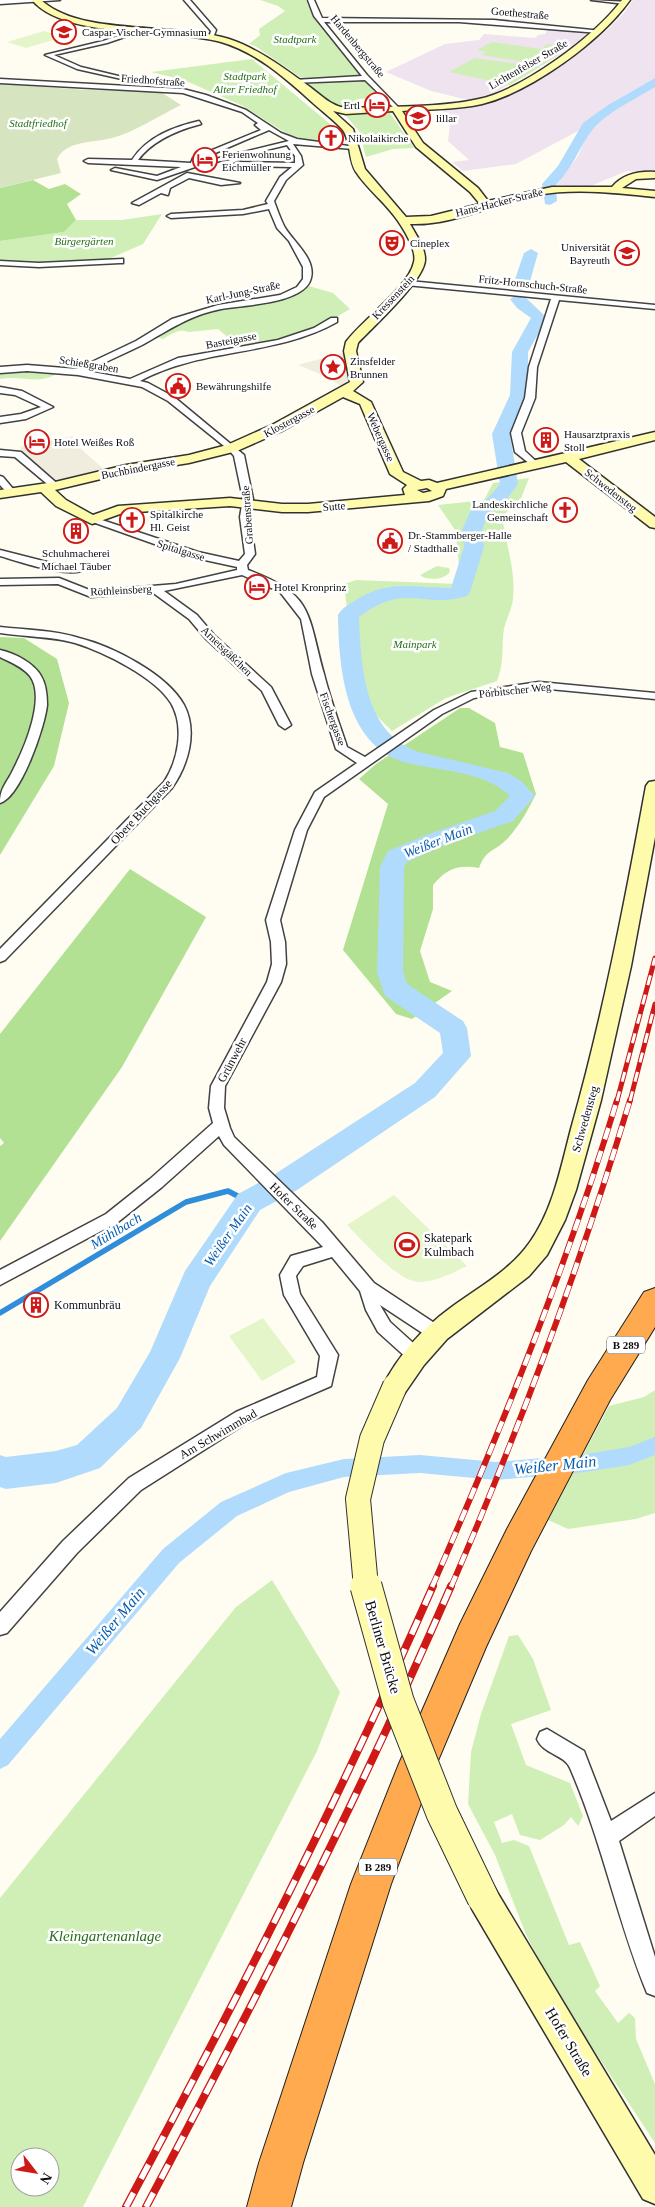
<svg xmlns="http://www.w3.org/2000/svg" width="655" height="2207" viewBox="0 0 655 2207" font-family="'Times New Roman',serif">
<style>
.industrial{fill:#eee3ef}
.green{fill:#d0efb6;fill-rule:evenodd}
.forest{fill:#b2e193}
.cemetery{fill:#d6e5bf}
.pitch{fill:#e3f5c9}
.plaza{fill:#f1edde}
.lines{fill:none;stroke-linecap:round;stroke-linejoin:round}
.stream{stroke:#2f8ddc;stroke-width:5.5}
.canal{fill:#b0dbfd;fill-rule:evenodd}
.river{fill:#b0dbfd;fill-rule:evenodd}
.street-casing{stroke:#424242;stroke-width:3}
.secondary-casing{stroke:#313131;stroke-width:3}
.highway-casing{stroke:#202020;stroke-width:2}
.street{fill:#fff;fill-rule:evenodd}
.secondary{fill:#fffbac;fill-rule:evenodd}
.highway{fill:#ffaa4f;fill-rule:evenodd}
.rail-far2-casing{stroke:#cf1917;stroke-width:5}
.rail-far1-casing{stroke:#cf1917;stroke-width:6}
.rail-casing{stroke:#cf1917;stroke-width:8}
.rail-far2{stroke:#fff;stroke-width:3;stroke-dasharray:10;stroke-linecap:butt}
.rail-far1{stroke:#fff;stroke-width:4.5;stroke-dasharray:12;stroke-linecap:butt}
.rail{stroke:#fff;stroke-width:5.5;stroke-dasharray:16;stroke-linecap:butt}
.secondary-bridge-far1-casing{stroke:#313131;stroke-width:26;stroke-linecap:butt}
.secondary-bridge-casing{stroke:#313131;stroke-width:33;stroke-linecap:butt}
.secondary-bridge-far1{stroke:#fffbac;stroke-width:24}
.secondary-bridge{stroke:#fffbac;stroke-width:31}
.labels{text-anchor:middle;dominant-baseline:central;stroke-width:5;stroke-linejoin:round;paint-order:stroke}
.far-street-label{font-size:11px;fill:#0f0f0f;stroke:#fff}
.far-poi-label{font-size:11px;fill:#0f0f0f;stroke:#fff;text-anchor:start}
.far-park-label{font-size:11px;font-style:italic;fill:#256f17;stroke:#fff}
.shield{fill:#fff;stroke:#575757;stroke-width:1}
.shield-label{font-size:11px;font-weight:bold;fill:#0f0f0f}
.street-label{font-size:12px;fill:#0f0f0f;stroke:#fff}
.poi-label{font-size:12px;fill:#0f0f0f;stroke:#fff;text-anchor:start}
.water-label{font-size:14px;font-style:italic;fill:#0a5eb0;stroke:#fff}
.near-street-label{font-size:15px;fill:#0f0f0f;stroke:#fff}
.near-park-label{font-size:15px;font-style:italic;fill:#256f17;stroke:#fff}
.near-water-label{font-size:16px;font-style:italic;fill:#0a5eb0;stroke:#fff}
</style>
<rect width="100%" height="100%" fill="#fffdf1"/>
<path class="industrial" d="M633 0H655V78L615 101 578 131 516 164 463 171 452 162 469 160 448 141 450 124 442 108 490 103 524 87 558 66 605 32 623 14Z
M549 28 588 34 558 56 486 98 472 101 431 91 386 72 445 44 479 40 484 34 535 38 538 35 545 34Z
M655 86V173L627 171 588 187 557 185 578 156 590 129 605 116Z"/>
<path class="green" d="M260 0H306L313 16 363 77 309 80 303 79 255 46 249 44 260 35 259 29 285 11 278 6Z
M492 42 541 49 548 44 569 47 543 65 481 55 486 52 477 50Z
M475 58 540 67 510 85 449 72Z
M252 59 341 133H324L320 143 289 135 243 106 184 80 151 72Z
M357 80 366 82 380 97 359 99 352 106 338 107 308 84Z
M382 112 390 113 414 148 393 149 366 157 359 131 346 116Z
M162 214 143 244 104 261 38 264 0 261V241L64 232 76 220H122Z
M309 286 333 293 350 309 310 333 241 348 218 329 188 332C179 328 170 335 163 339L155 336C182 315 220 308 253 302 273 298 291 296 309 286Z
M21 371 58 373C37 386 23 375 0 379V373Z
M529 478 520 501 502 516C506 545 516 570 513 599 512 609 506 619 504 629 501 648 505 661 497 681L446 698 392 731C384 723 374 714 369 705 351 670 349 622 344 584L356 580 458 584 459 565 455 530 438 505 484 500 493 483Z
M437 566 449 568 450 572C444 580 427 581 420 575Z
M655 1390V1513L636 1519 568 1529 548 1520 609 1406 644 1397Z
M272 1580 340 1692 317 1751 83 2207H0V1898L236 1607ZM20 2157H50V2187H20Z
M518 1635 533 1659 551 1710 511 1724 526 1765 570 1783 583 1816 578 1826 571 1817 564 1825 540 1840 520 1835 512 1814 494 1822 502 1843 514 1840 529 1846 569 1945 580 1942 600 1986 595 1991 618 2023 629 2013 635 2018 636 2039 655 2084V2143L551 1985 525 1932 495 1855 468 1804 471 1752 481 1714 509 1636Z"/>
<path class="forest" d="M33 180 49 189 65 184 81 194 67 204 76 220 64 232 0 241V188Z
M0 637 24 638 57 659 69 703 54 766 0 855Z
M460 708H469L495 723 500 747 523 753 536 794C528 810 519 827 506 840 493 853 487 848 479 868 458 864 446 869 433 885V909L420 951 430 982 452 991 412 1019 396 1014 343 950 388 804 359 779 376 764Z
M130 869 206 917 122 1067 0 1241V1146L4 1143 0 1138V1034Z"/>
<path class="cemetery" d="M0 84 88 90 159 91 181 105C163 114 130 134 112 138 94 143 66 140 57 159L61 173 0 188Z"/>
<path class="pitch" d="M44 31 63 37 26 48 7 42Z
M394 1195 467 1266C451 1274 437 1281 419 1282 398 1282 362 1240 347 1225Z
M263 1318 296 1362 262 1381 229 1336Z"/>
<path class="plaza" d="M346 352 352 381 342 387 329 378 298 365Z
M73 436 72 441 107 472 59 483 23 453 20 447Z"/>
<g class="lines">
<path class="stream" d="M0 1313 186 1202 228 1191 249 1202"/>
<path class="canal" d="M655 1437V1455L629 1465 586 1472 496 1480 420 1473 344 1477 289 1492 237 1516 179 1563 8 1765 0 1769V1739L163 1549 221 1502 286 1473 344 1459 420 1455 496 1462 586 1454 629 1447Z"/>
<path class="river" d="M655 78V87C637 98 606 113 593 129 579 147 574 166 556 185L557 201 550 205 545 204 542 184 558 166 583 123 608 105Z
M531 249 538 253 529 285 521 290 516 288 513 285 524 253Z
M518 294 524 296 547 318 528 352V395L510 434 518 484 502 506 489 513 482 530 484 547 470 592 467 596C423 610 407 581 359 617 361 666 364 734 419 752L508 773 521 781 535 796 513 821 444 845 407 862 404 867 403 972 407 984 463 1021 467 1028 471 1056 435 1097 297 1190 260 1210 210 1286 180 1358 141 1428 100 1468 56 1483 6 1489 0 1487V1455L6 1457 56 1451 77 1445 117 1408 150 1352 185 1271 238 1194 275 1174 415 1083 443 1053 440 1033 385 996 377 972 380 867 388 851 426 835 495 811 510 796C484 770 437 771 403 762 344 742 339 667 338 615 342 608 349 604 356 600 389 579 415 588 451 588L464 547 462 530 471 510 488 498 500 484 492 434 510 395 512 352 531 318 517 308 510 299Z"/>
<defs>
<path id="street" d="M0 0H60L0 4Z
M184 0H190L216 30 213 38H209L211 31Z
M308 0H314L322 18 494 20 602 31 599 33 459 22H324L367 75 398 107 396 110 365 80 292 83 294 80 362 76 314 16Z
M591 0 628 2 625 4Z
M143 28 148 29 107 43 54 55 81 67 135 80V82L77 69 45 55 103 41Z
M0 79 183 89 206 95 246 110 281 133 297 139 356 147 353 149 293 144 301 156 303 165 286 180 274 201C277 209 280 218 284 226 292 241 316 258 311 278 305 304 243 305 221 309 190 315 169 330 142 345 124 354 105 362 87 371L130 379 178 358 278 340 314 328 331 318H337V322C275 357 202 347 140 381L148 383 174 397 244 455 253 499 250 517 255 554 247 565 248 570C314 594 307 613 324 674 330 698 339 723 347 747L365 757 434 710 471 692 539 682 655 693V699L539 688 474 698 442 714 324 797 307 830 280 920 285 942 286 964 281 982 225 1086 224 1108 230 1128 234 1137 322 1222 374 1283 442 1328 444 1333 442 1338 436 1340 430 1338 380 1305 390 1322 421 1350 424 1355 421 1360 415 1362 409 1360 378 1332 366 1310 360 1291 332 1257 303 1266 296 1276 300 1294 338 1355 331 1386 248 1422 141 1490 77 1553 7 1633 0 1635V1612L63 1541 129 1478 236 1412 317 1377 320 1356 284 1295 280 1275 291 1256 323 1247 224 1145 219 1136 162 1187 118 1222 0 1285V1270L106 1214 150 1179 213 1123 209 1108 211 1086 267 982 272 964 271 942 266 920 295 830 315 792 357 763 336 749 312 674 301 619 280 592 242 575 164 591 197 615 214 635 271 687 291 725 285 729 279 725 262 691 206 639 189 619 152 592 91 597 58 584 0 585V579L59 578 92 591 176 584 237 570V567L191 557 87 520 96 518 198 552 239 561 245 554 240 517 243 499 234 456 229 450 168 401 142 387 78 375 27 371 0 373V367L27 365 77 369 136 341 172 319 218 305 280 295 297 287 303 279V267L289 241 277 228 269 209 243 214 171 218 167 216 171 214 243 210 268 204 266 201 280 177 292 167 238 166 234 164 238 162 295 163V156L287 145 195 167 157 180 111 170 115 168 157 176 181 167 88 163 84 161 88 159 132 160C147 137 173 127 199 121L201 124C178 130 153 140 138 160L191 163 193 158 261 130 255 125 258 123 242 112 183 93 0 83ZM269 130 289 141 199 163V160Z
M187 173 240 183 221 185 189 178 170 188 168 195 161 193 139 205 132 203Z
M123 259V263H120L39 267 0 265V261L39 263Z
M409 281 655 305V309L559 300 537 367 535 398 521 433 525 451 540 465 535 468 515 452 511 433 525 398 529 367 551 299 406 285V281Z
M0 387 22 391 53 407 26 419 0 423V417L21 414 41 407 15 395 0 393Z
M0 450 21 452 60 486 52 488 15 457 0 456Z
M0 476 3 477 14 490V494H8L0 485Z
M0 550 63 566 82 565 87 568C74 581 18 561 0 556Z
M0 627C26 630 54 630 79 638 112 646 167 674 184 705 198 732 188 765 172 788L5 960 0 962V949L164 782C178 761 185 727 171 703 155 677 104 652 75 643 51 636 25 637 0 633Z
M0 650C14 653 34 663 41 676 46 684 47 696 47 705 45 726 21 797 0 803 0 787 8 782 14 768 25 747 46 697 30 676 23 667 10 662 0 657Z
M547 1729 584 1751 611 1821 655 1793V1816L619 1841 655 1957V1996L647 1993C617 1920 602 1841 570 1768 565 1755 543 1754 537 1739L540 1732Z"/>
<path id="secondary" d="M32 0H41C81 37 176 22 229 39 259 49 285 69 310 87 322 96 331 106 346 108 388 106 439 108 479 99 524 89 595 36 622 0H630C601 41 531 92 482 104 456 110 429 109 402 111L423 143 478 188 488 201 552 187H612C623 174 639 171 655 172V178L636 179 622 188 655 191V197C616 193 576 188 537 195 495 203 453 226 410 224 416 235 425 247 425 259 426 279 373 327 358 343L356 351 363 382 353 391 371 402 403 472 421 481 429 480 437 483 655 432V440L579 459 655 517V528L650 527 566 462 446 489 443 496 429 501 308 512H282L230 506 137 512 120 514 92 524 56 506 41 492 0 498V490L55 482 126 465 189 455 227 445 272 425 350 382 344 351 346 342C362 320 409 287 414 262 417 250 404 230 398 221 386 203 367 189 356 172 348 160 351 139 342 129 334 120 323 112 314 104 286 79 258 53 221 42 171 28 66 40 32 0ZM333 111 346 114 393 111 416 147 470 192 480 204 431 216 406 217 365 169 353 129ZM343 397 360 404 390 474 407 485 403 489 405 495 308 504H282L230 498 118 506 93 515 66 500 55 490 126 473 189 463 237 451 282 431ZM427 488 432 491 423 493 417 490Z
M655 781V837L631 966 601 1100 576 1190 565 1220 547 1255 529 1276 447 1339 424 1365 404 1394 395 1397 386 1394 383 1386C397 1357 423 1328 449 1309 477 1288 509 1272 530 1242 553 1210 561 1167 571 1129 603 1016 625 901 646 786L649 782Z
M483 1883 494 1887 655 2155V2204L643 2199 472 1909 468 1898 472 1887Z"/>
<path id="highway" d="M655 1288V1327L610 1400 531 1551 486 1647 429 1782 391 1884 303 2163 291 2207H247L259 2163 351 1884 398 1766 460 1624 507 1529 588 1380 644 1292Z"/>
</defs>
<use href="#street" class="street-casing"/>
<use href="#secondary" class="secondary-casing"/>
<use href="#highway" class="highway-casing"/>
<use href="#street" class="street"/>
<use href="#secondary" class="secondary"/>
<use href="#highway" class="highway"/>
<defs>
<path id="rail-far2" d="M617 1101 655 958
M630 1101 655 1004"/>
<path id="rail-far1" d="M432 1587C502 1428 567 1266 617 1100
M451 1587C520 1428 580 1266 630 1100"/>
<path id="rail" d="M126 2207C235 2003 340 1798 433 1586
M146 2207C254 2003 359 1798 451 1586"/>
</defs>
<use href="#rail-far2" class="rail-far2-casing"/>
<use href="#rail-far1" class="rail-far1-casing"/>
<use href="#rail" class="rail-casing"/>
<use href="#rail-far2" class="rail-far2"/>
<use href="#rail-far1" class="rail-far1"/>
<use href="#rail" class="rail"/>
<defs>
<path id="secondary-bridge-far1" d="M366 1587 358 1499 372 1439 395 1386"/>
<path id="secondary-bridge" d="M366 1586 398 1701 442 1813 483 1898"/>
</defs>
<use href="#secondary-bridge-far1" class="secondary-bridge-far1-casing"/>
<use href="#secondary-bridge" class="secondary-bridge-casing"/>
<use href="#secondary-bridge-far1" class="secondary-bridge-far1"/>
<use href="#secondary-bridge" class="secondary-bridge"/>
</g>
<defs>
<symbol id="school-ring" viewBox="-11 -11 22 22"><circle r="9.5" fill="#fff" stroke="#cf1917" stroke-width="1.5"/><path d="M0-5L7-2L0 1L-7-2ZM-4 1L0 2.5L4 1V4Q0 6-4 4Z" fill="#cf1917"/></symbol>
<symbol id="hotel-ring" viewBox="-11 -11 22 22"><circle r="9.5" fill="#fff" stroke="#cf1917" stroke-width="1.5"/><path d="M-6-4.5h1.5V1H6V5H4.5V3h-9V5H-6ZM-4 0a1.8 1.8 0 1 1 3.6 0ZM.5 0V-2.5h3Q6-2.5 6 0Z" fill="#cf1917"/></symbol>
<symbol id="church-ring" viewBox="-11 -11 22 22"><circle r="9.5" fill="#fff" stroke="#cf1917" stroke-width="1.5"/><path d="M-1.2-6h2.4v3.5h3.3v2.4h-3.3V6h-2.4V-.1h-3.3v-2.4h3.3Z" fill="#cf1917"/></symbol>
<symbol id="theatre-ring" viewBox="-11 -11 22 22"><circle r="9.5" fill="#fff" stroke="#cf1917" stroke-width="1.5"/><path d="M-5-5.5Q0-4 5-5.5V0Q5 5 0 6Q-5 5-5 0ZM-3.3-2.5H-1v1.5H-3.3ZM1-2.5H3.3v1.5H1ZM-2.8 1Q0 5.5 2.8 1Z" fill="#cf1917"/></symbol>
<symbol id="university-ring" viewBox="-11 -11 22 22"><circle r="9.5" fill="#fff" stroke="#cf1917" stroke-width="1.5"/><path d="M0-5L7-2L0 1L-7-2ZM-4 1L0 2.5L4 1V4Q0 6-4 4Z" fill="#cf1917"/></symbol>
<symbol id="sight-ring" viewBox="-11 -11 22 22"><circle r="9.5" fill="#fff" stroke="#cf1917" stroke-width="1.5"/><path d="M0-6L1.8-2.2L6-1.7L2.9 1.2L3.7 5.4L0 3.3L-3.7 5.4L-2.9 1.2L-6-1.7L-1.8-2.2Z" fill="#cf1917"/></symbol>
<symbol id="civic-ring" viewBox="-11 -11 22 22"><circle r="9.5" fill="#fff" stroke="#cf1917" stroke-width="1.5"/><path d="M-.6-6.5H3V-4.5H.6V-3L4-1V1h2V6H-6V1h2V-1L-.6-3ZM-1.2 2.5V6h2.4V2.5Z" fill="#cf1917"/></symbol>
<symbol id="building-ring" viewBox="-11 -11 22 22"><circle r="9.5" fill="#fff" stroke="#cf1917" stroke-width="1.5"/><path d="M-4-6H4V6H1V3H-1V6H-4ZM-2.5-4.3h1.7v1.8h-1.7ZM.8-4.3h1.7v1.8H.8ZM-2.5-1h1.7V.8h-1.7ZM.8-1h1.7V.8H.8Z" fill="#cf1917"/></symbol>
<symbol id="stadium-ring" viewBox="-11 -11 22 22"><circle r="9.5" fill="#fff" stroke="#cf1917" stroke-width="1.5"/><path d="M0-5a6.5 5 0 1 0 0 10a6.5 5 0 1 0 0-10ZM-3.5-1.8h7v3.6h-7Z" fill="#cf1917"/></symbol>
</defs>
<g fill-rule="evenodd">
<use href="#school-ring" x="50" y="18" width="28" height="28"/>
<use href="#hotel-ring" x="363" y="91" width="28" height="28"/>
<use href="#school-ring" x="404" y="104" width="28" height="28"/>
<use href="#church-ring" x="317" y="124" width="28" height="28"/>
<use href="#hotel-ring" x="191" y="146" width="28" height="28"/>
<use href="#theatre-ring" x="378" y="229" width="28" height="28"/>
<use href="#university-ring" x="613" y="239" width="28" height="28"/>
<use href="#sight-ring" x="319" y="353" width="28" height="28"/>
<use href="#civic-ring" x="164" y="372" width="28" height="28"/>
<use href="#building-ring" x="532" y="426" width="28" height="28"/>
<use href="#hotel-ring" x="23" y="428" width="28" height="28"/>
<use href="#church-ring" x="551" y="496" width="28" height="28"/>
<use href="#church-ring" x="118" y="506" width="28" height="28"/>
<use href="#building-ring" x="62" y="517" width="28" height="28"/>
<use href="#civic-ring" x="376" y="527" width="28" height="28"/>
<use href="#hotel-ring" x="243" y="573" width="28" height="28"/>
<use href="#stadium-ring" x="393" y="1231" width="28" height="28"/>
<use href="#building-ring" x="22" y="1291" width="28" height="28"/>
</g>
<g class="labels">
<g class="far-street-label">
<text transform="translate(520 13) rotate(5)">Goethestraße</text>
<text transform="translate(358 46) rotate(50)">Hardenbergstraße</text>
<text transform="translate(528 64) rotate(-30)">Lichtenfelser Straße</text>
<text transform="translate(153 80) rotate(4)">Friedhofstraße</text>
<text transform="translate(499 202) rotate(-14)">Hans-Hacker-Straße</text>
<text transform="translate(533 284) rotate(6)">Fritz-Hornschuch-Straße</text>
<text transform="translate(243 292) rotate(-12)">Karl-Jung-Straße</text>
<text transform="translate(393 297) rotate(-47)">Kressenstein</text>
<text transform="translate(231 340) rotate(-11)">Basteigasse</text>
<text transform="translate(89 364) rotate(9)">Schießgraben</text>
<text transform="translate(289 421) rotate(-28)">Klostergasse</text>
<text transform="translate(381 437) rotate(66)">Webergasse</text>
<text transform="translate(138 468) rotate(-11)">Buchbindergasse</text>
<text transform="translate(611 490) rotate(38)">Schwedensteg</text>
<text transform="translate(334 506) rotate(-5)">Sutte</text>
<text transform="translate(247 515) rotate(-94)">Grabenstraße</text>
<text transform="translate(181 550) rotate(17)">Spitalgasse</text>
<text transform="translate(121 590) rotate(-3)">Röthleinsberg</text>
<text transform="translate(227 651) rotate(44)">Arnetsgäßchen</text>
<text transform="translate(515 690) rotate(-6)">Pörbitscher Weg</text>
<text transform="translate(333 719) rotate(70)">Fischergasse</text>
</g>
<g class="far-poi-label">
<text x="82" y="32">Caspar-Vischer-Gymnasium</text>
<text x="360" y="105" text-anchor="end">Ertl</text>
<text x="436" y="118">lillar</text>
<text x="348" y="138">Nikolaikirche</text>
<text x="222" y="154">Ferienwohnung<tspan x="222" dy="13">Eichmüller</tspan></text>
<text x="410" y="243">Cineplex</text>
<text x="610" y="247" text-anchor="end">Universität<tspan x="610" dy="13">Bayreuth</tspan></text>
<text x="350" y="361">Zinsfelder<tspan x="350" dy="13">Brunnen</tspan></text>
<text x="196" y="386">Bewährungshilfe</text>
<text x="564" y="434">Hausarztpraxis<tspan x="564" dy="13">Stoll</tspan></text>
<text x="54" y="442">Hotel Weißes Roß</text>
<text x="548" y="504" text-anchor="end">Landeskirchliche<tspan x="548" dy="13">Gemeinschaft</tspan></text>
<text x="150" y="514">Spitalkirche<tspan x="150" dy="13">Hl. Geist</tspan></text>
<text x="408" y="535">Dr.-Stammberger-Halle<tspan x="408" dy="13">/ Stadthalle</tspan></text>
<text x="76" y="553" text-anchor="middle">Schuhmacherei<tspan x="76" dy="13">Michael Täuber</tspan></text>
<text x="274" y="587">Hotel Kronprinz</text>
</g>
<g class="far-park-label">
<text x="295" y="39">Stadtpark</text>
<text x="245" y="76">Stadtpark<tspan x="245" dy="13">Alter Friedhof</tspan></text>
<text x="38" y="123">Stadtfriedhof</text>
<text x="84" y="241">Bürgergärten</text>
<text x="415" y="644">Mainpark</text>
</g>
<g class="shield">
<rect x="607" y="1336.5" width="38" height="17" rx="4"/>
<rect x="359" y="1858.5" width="38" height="17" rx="4"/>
</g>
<g class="shield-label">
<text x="626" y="1345">B 289</text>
<text x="378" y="1867">B 289</text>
</g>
<g class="street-label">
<text transform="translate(141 812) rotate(-47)">Obere Buchgasse</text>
<text transform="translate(232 1060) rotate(-62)">Grünwehr</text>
<text transform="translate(585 1119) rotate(-74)">Schwedensteg</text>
<text transform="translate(294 1206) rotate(44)">Hofer Straße</text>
<text transform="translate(218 1434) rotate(-30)">Am Schwimmbad</text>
</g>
<g class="poi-label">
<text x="424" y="1238">Skatepark<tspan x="424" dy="14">Kulmbach</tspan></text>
<text x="54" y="1305">Kommunbräu</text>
</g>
<g class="water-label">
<text transform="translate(438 841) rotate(-21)">Weißer Main</text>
<text transform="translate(116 1231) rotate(-31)">Mühlbach</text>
<text transform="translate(228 1235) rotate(-55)">Weißer Main</text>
</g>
<g class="near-street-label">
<text transform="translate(383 1647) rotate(74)">Berliner Brücke</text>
<text transform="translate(569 2042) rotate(59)">Hofer Straße</text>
</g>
<g class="near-park-label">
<text x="105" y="1936">Kleingartenanlage</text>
</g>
<g class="near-water-label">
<text transform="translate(555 1465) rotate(-6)">Weißer Main</text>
<text transform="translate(115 1621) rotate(-50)">Weißer Main</text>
</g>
</g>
<g transform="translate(35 2172) rotate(121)"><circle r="24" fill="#ffffff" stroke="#9f9f9f"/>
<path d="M0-4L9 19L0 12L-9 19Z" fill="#cf1917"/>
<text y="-8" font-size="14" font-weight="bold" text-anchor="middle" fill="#0f0f0f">N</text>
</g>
</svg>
